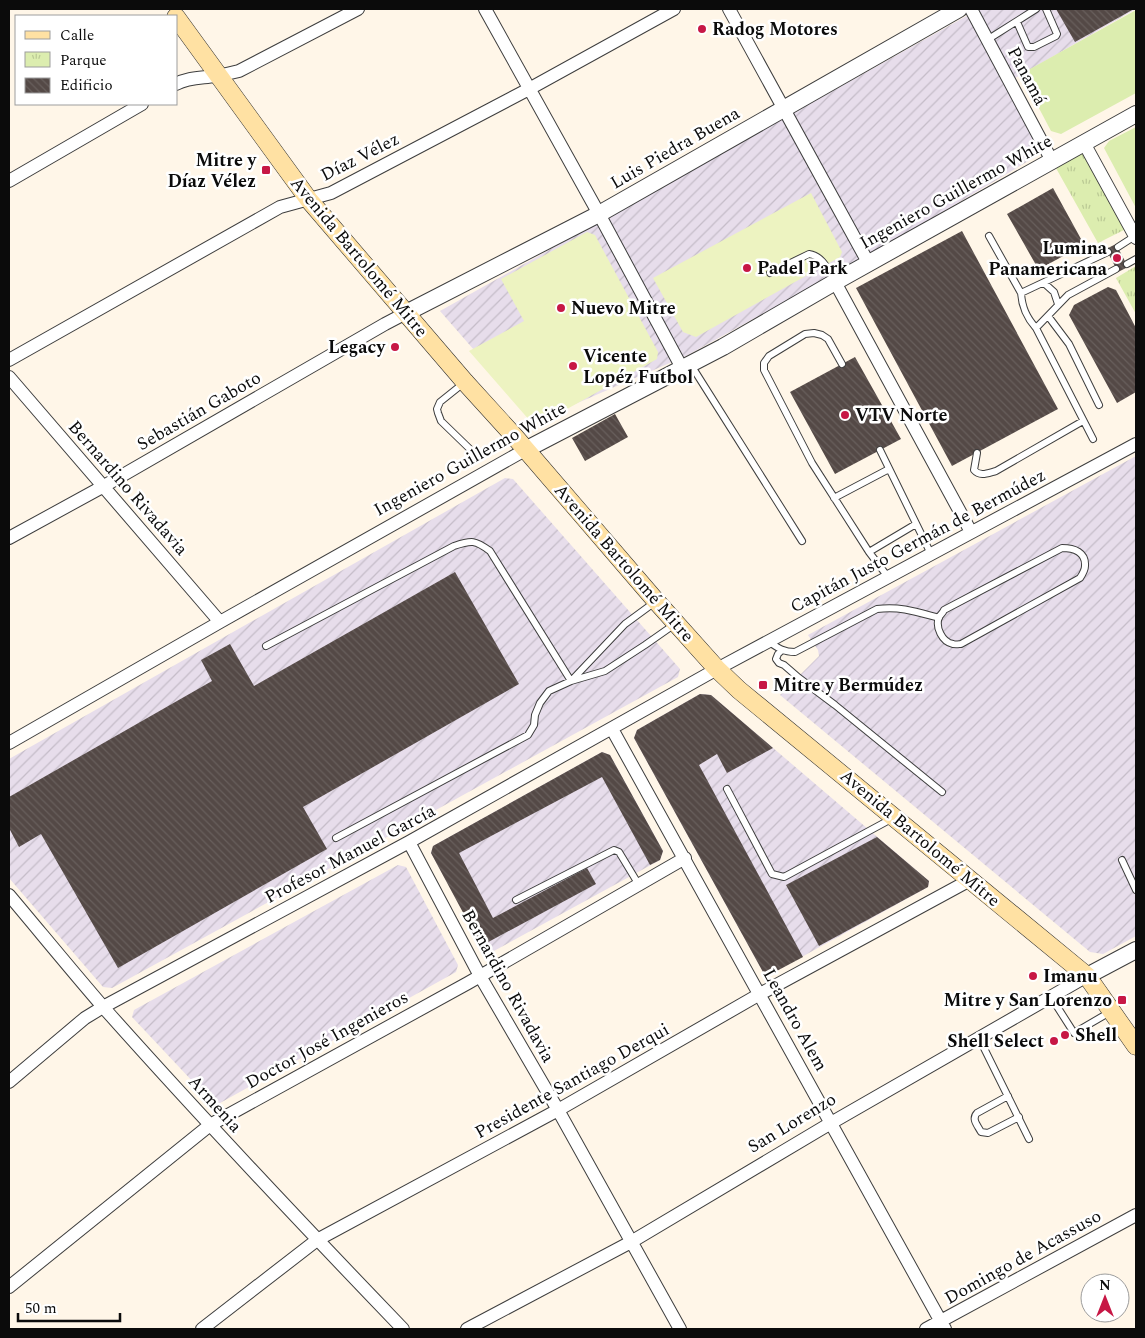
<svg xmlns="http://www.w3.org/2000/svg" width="1145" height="1338" viewBox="0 0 1145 1338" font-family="Spectral,serif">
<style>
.industrial{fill:url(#industrial-furrows)}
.grass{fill:#dcedaf}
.park{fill:url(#park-tufts)}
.pitch{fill:#edf3c1}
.building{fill:url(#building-back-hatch)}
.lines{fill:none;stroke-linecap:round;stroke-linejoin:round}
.service-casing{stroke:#3e3e3e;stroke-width:8}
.minor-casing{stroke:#3e3e3e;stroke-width:14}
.tertiary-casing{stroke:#3e3e3e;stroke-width:18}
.secondary-casing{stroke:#2d2d2d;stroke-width:19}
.service{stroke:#fff;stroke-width:6}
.minor{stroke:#fff;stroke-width:12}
.tertiary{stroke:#fff;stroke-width:16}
.secondary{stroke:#ffe1a3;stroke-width:18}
.poi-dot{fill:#c71745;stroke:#fff;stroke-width:2}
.labels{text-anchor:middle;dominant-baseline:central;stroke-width:5;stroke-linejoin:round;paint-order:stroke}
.poi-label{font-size:18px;font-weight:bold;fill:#0b0b0b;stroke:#fff;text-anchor:start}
.street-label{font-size:18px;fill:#0b0b0b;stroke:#fff}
</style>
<defs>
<pattern id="industrial-furrows" width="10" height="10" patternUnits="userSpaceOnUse" patternTransform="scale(1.25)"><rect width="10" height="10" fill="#e7ddeb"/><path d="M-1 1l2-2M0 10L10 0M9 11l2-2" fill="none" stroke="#c5bcc8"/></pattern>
<pattern id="park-tufts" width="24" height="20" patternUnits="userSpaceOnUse" patternTransform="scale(1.25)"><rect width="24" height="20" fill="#dcedaf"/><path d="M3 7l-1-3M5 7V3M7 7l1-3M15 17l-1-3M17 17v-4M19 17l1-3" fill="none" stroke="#bbca95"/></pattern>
<pattern id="building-back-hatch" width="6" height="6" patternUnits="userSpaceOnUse" patternTransform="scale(1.25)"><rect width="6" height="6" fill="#544946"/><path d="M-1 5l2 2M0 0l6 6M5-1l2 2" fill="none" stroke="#685f5c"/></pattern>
</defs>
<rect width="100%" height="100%" fill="#fff6e8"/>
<path class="industrial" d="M979 9H1136L1015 78 1052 147 875 252 686 356 536 421 440 311Z
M1136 456V936L1103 954 1090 952 780 695 819 656 818 650 808 635Z
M505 478 513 479 680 669 678 677 112 988 103 987 9 878V759Z
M700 694 711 695 929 881 928 887 771 974 763 972 634 738 637 730Z
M602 752 610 755 663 851 660 860 492 952 484 950 431 853 433 846Z
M398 865 406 867 458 965 456 972 220 1103 211 1101 132 1017 134 1010Z"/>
<path class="grass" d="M1136 10V93L1061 134 1051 131 1021 74Z
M1136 127V208L1104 148 1109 141Z"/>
<path class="park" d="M1084 143 1130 227 1098 243 1052 161Z
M1136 266V314L1116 278Z"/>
<path class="pitch" d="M811 193 842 252 840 257 696 337 683 332 653 278Z
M587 232 595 235 658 352 657 359 540 424 531 422 469 351 524 321 501 279Z"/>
<path class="building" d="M1056 9H1134L1075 42Z
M1053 188 1081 239 1078 248 1043 267 1036 265 1007 214Z
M962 231 1058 409 952 466 856 288Z
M1116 244 1128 267 1118 272 1106 249Z
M1108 287 1116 290 1136 328V392L1117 403 1069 315 1074 305Z
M855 357 901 439 835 474 790 392Z
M615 414 628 437 585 461 572 438Z
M455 572 519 684 303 807 327 849 118 968 41 834 19 847 9 828V797L212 681 201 660 230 644 254 686Z
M700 694 711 695 773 748 727 773 717 754 699 765 803 957 771 974 763 972 634 738 637 730Z
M602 752 610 755 663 851 660 860 650 865 602 777 459 853 493 918 587 868 596 884 481 946 431 853 433 846Z
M877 837 929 881 928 887 819 946 786 885Z"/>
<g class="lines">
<defs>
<path id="service" d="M1017 22 1028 47H1034L1056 36 1057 34 1046 9
M987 40 1036 9
M989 236 1021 293
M1118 247 1135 236
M1108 252 1021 293C1022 307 1026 317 1036 328L1068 295 1116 269
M1127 264 1136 259
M770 273 809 254C823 256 828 270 835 281
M1044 283 1054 292 1058 304
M1048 316 1069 344 1099 405
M1036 328 1093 439
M842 364 828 339 822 335 814 333 805 334 769 356 764 363V370L812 463 869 552 888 577
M691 365 802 541
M465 382 440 402 437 409 438 413 441 421 475 454 481 455 514 438
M880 450 931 554
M977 453 974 470C980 477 988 473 996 471L1083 421
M834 498 889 469
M1062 548C1074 548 1086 552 1085 566 1085 570 1082 575 1080 578L961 644C960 644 954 645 953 644 942 642 935 627 939 617 940 615 943 613 944 610Z
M869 552 916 524
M768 641C778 648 783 652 795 652L877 609C901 606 917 612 939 618
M266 646 454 546C472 540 475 540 490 551L571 681 605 671 645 645 675 624
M782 650 778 654 776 659 779 663 784 665 799 678 835 705 942 792
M727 789 772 874 784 877 893 818
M336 838 528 735 534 725 535 715 540 703 549 691 571 681 625 624 655 602
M1122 860 1136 890
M516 900 614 850 619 852 639 885
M1051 997 1074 1033 1110 1012
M979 1038 1029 1139
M1008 1096 977 1113C971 1119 978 1126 981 1132L988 1133 1019 1117"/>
<path id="minor" d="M485 9 599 214 682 368
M729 9 869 264
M971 9 1052 161
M176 84C188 77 202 78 215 76 223 75 231 73 239 71L358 9
M1084 143 1136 238
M9 181 142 104
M835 282 971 532
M9 360 280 207 331 193 529 89 674 9
M9 377 220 622
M9 538 104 486 385 324 406 313
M612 729 945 1329
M9 743 220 622 525 450
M409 842 480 976 558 1110 680 1329
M9 895C41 933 72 971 104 1008 201 1117 302 1224 403 1329
M9 1082 85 1018 103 1007 409 842 717 669 1136 444
M9 1287 210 1125 468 983 685 858
M202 1329 317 1240 558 1110 760 994 970 880
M467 1329 631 1242 831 1123 1087 976
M926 1329 1136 1215"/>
<path id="tertiary" d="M406 313 599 214 959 9
M525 450 723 347 835 282 1136 114
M1087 976 1136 950"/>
<path id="secondary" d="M176 17 309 200 465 382 515 437 656 601 717 669 739 690 1087 976 1136 1046"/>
</defs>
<use href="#service" class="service-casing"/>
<use href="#minor" class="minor-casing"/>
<use href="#tertiary" class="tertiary-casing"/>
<use href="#secondary" class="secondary-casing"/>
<use href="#service" class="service"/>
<use href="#minor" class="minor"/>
<use href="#tertiary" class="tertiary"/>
<use href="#secondary" class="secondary"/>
</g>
<g class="poi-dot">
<circle cx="702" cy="29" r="5"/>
<rect x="261" y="165" width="10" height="10" rx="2.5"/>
<circle cx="1117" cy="258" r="5"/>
<circle cx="747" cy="268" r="5"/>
<circle cx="561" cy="308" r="5"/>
<circle cx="395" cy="347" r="5"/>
<circle cx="573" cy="366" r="5"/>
<circle cx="845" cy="415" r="5"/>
<rect x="758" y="680" width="10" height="10" rx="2.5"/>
<circle cx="1033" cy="976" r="5"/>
<rect x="1117" y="995" width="10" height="10" rx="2.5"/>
<circle cx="1065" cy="1035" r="5"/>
<circle cx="1054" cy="1041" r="5"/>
</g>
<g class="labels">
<g class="poi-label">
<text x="712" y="29">Radog Motores</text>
<text x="256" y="160" text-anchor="end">Mitre y<tspan x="256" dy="21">Díaz Vélez</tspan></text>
<text x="1107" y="248" text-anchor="end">Lumina<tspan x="1107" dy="21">Panamericana</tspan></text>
<text x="757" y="268">Padel Park</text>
<text x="571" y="308">Nuevo Mitre</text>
<text x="385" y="347" text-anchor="end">Legacy</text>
<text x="583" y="356">Vicente<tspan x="583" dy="21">Lopéz Futbol</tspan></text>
<text x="855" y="415">VTV Norte</text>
<text x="773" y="685">Mitre y Bermúdez</text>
<text x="1043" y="976">Imanu</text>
<text x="1112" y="1000" text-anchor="end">Mitre y San Lorenzo</text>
<text x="1075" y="1035">Shell</text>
<text x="1044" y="1041" text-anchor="end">Shell Select</text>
</g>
<g class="street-label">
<text transform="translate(1027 76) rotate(62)">Panamá</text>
<text transform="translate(675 148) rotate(-30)">Luis Piedra Buena</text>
<text transform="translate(360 157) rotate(-27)">Díaz Vélez</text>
<text transform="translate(956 192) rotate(-29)">Ingeniero Guillermo White</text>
<text transform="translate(359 257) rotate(50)">Avenida Bartolomé Mitre</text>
<text transform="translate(199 411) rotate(-30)">Sebastián Gaboto</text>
<text transform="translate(470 459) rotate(-29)">Ingeniero Guillermo White</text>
<text transform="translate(128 488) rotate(49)">Bernardino Rivadavia</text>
<text transform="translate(918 541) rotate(-28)">Capitán Justo Germán de Bermúdez</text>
<text transform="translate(624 563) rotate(49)">Avenida Bartolomé Mitre</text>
<text transform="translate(920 838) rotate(40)">Avenida Bartolomé Mitre</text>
<text transform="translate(350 854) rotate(-28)">Profesor Manuel García</text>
<text transform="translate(508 986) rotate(61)">Bernardino Rivadavia</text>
<text transform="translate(795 1020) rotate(61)">Leandro Alem</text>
<text transform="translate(327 1040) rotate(-29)">Doctor José Ingenieros</text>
<text transform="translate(572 1081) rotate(-29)">Presidente Santiago Derqui</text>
<text transform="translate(215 1104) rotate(48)">Armenia</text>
<text transform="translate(792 1123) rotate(-31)">San Lorenzo</text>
<text transform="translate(1023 1257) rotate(-29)">Domingo de Acassuso</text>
</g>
</g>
<rect width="1145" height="1338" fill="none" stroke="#0b0b0b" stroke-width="20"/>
<rect x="15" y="15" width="162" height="90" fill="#ffffff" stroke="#9d9d9d"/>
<rect x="25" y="31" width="25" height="8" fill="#ffe1a3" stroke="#9d9d9d"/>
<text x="60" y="40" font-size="15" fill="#0b0b0b">Calle</text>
<rect x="25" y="52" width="25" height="15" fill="url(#park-tufts)" stroke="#9d9d9d"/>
<text x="60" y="65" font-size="15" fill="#0b0b0b">Parque</text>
<rect x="25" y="78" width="25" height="15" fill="url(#building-back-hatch)" stroke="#9d9d9d"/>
<text x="60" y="90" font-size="15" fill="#0b0b0b">Edificio</text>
<g transform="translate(1105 1298)"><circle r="24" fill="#ffffff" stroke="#9d9d9d"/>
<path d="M0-4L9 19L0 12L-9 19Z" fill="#c71745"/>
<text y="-8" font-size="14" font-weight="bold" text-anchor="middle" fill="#0b0b0b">N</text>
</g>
<path d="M18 1313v8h102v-8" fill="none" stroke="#0b0b0b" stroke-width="2.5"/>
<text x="25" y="1313" font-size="15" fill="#0b0b0b" stroke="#ffffff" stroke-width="4" paint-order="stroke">50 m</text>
</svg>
